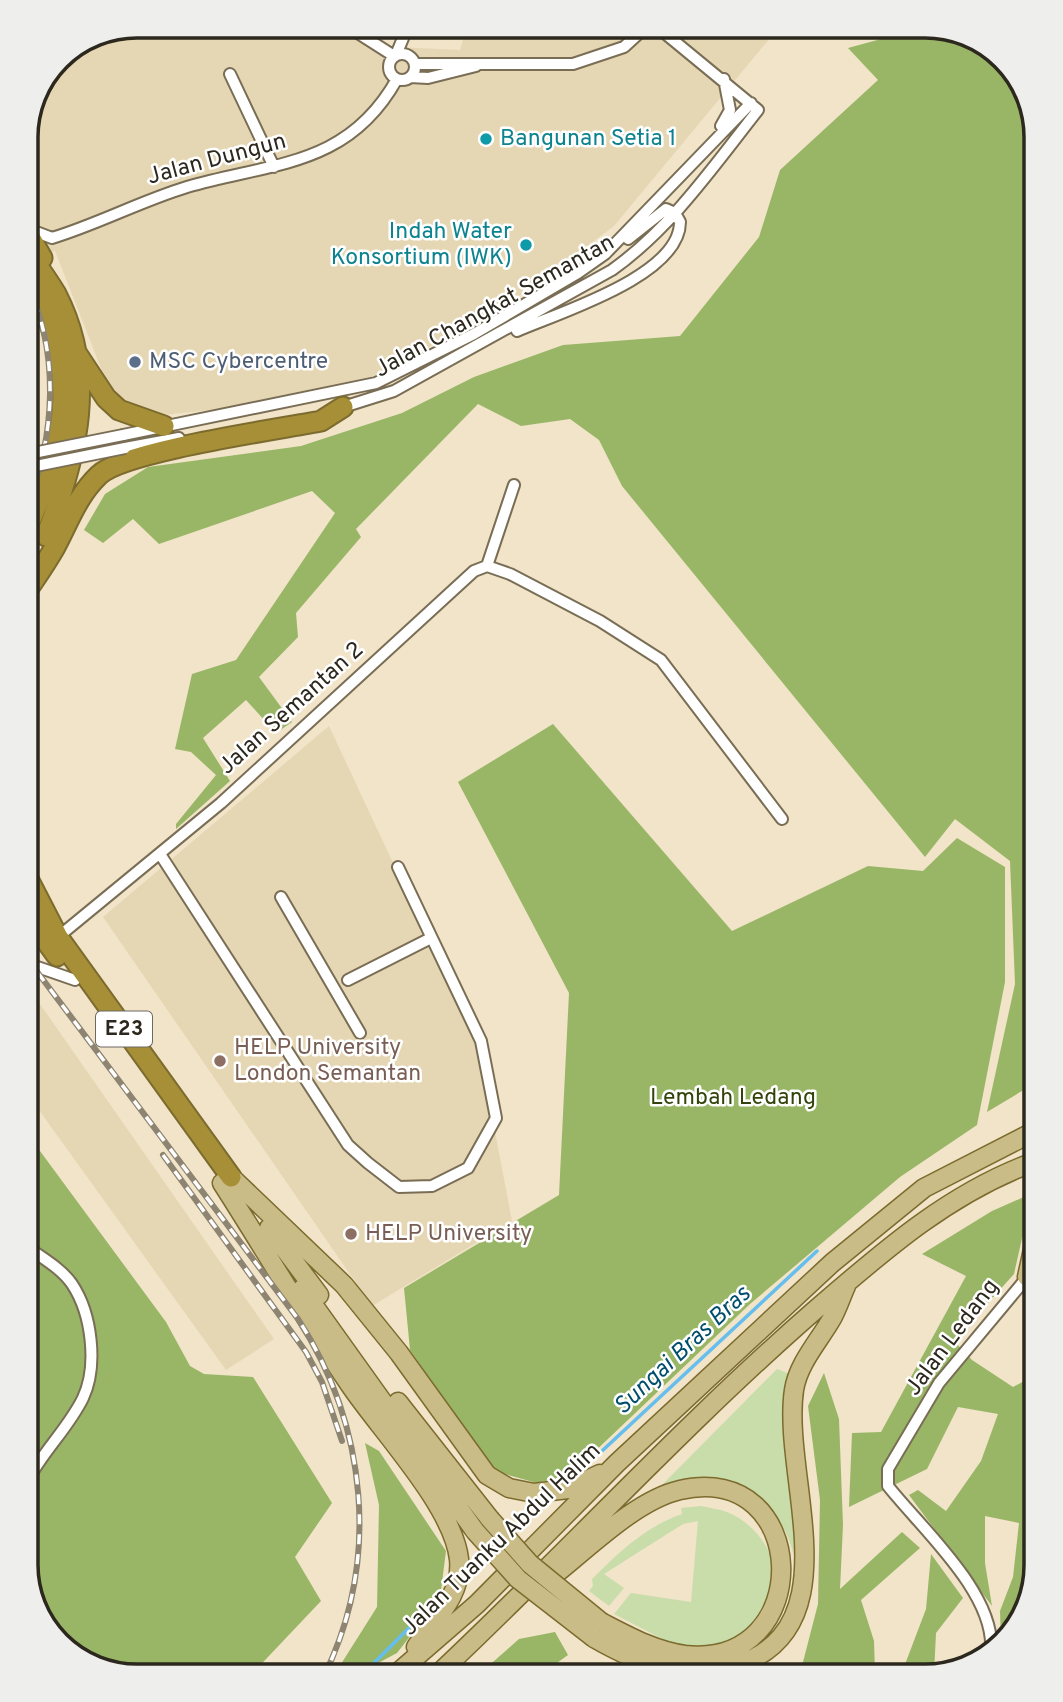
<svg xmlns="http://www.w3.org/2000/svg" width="1063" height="1702" viewBox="0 0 1063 1702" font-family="Overpass,sans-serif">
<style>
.built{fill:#e6d7b4}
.green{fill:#c9ddab}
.forest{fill:#99b667}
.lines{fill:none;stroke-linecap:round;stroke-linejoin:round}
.stream{stroke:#65beee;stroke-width:3.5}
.street-casing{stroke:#796e55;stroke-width:14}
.primary-casing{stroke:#7c6b2e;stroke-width:21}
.highway-casing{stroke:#7c6b2e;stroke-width:23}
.street{stroke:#fff;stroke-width:10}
.primary{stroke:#cabc86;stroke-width:18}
.highway{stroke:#a68f36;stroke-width:19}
.rail-casing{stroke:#8d8471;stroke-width:6}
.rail{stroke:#fff;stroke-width:3.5;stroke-dasharray:10;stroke-linecap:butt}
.street-bridge-casing{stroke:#796e55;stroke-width:14;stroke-linecap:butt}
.primary-bridge-casing{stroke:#7c6b2e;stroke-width:21;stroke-linecap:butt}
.street-bridge{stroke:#fff;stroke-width:10}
.primary-bridge{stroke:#cabc86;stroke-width:18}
.culture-dot{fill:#0f9aa8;stroke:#fff;stroke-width:2.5}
.service-dot{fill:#5c6f8a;stroke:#fff;stroke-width:2.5}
.education-dot{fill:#8d6e63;stroke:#fff;stroke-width:2.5}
.labels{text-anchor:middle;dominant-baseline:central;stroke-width:5;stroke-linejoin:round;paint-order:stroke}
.shield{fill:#fff;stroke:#6c6862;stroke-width:2}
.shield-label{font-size:21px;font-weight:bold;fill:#2d281e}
.culture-label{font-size:23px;fill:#0d838f;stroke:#fff;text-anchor:start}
.street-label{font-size:23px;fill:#2d281e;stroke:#fff}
.service-label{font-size:23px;fill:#4e5e75;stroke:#fff;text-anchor:start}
.education-label{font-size:23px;fill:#785e54;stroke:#fff;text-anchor:start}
.park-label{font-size:23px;fill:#324409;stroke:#fff}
.water-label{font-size:24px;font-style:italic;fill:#004e6e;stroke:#fff}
.rim{fill:none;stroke:#2d281e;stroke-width:3.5}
</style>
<rect width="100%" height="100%" fill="#f1e4c8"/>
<path class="built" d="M137 26H336L376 46 460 50 467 26H780L614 226 499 311 365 380 220 409 163 415 142 413 123 406 106 381 55 251 26 258V130L59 58Z
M329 726 479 1047 512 1221 372 1306 103 917Z
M26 984 274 1339 226 1370 26 1092Z"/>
<path class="green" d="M777 1369 792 1375 784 1432 800 1556 797 1569C791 1537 778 1506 746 1492 734 1486 671 1492 654 1493Z
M701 1506C709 1508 719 1509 727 1512 760 1525 784 1564 774 1600 770 1614 752 1631 743 1644L680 1648 614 1614 631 1593 691 1602 698 1521 683 1524 604 1574 624 1588 609 1606 589 1591 593 1586 592 1579C619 1552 645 1527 682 1514L681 1508Z"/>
<path class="forest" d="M925 27 987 45 1025 88 1037 137V812L1033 830 1037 835V1082L987 1112 1015 984 1010 861 955 819 925 857 622 486 599 440 570 419 521 426 478 404 356 529 361 537 296 613 298 637 259 677 292 722 276 733 246 700 203 738 230 781 176 829V824L216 775 191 752 175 749 192 674 236 660 335 513 312 491 159 544 133 519 103 543 84 530 105 494 148 467 301 446 402 413 474 377 563 345 680 336 759 237 780 170 878 80 848 48Z
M26 328 37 385 32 419 26 420Z
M553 724 732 931 868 866 923 871 957 838 1005 867V982L977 1125 900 1177 750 1304 570 1475 537 1483 494 1471 410 1350 404 1288 559 1195 569 993 458 782Z
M26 1132 166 1322 190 1366 204 1374 253 1377 332 1503 295 1557 321 1601 250 1676H130L76 1657 38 1614 26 1565Z
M1035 1192 1036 1205 1023 1234 1014 1274 954 1341 972 1360 1013 1387 1037 1374V1565L1018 1626 1001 1642 1000 1611 1013 1577 1019 1523 985 1516V1563L992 1606 909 1495 918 1490 946 1511 981 1461 998 1414 958 1407 927 1469 849 1507 852 1433 881 1432 966 1276 922 1254 992 1211Z
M824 1373 839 1419 843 1525 840 1589 902 1532 920 1548 861 1600 874 1641 875 1672 904 1667 926 1609 931 1554 963 1598 936 1633 934 1674 787 1676 803 1662 818 1604 820 1500 808 1406Z
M365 1443 379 1451 446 1551 440 1598 397 1653 354 1676H348L341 1664 377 1607 379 1505Z
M555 1632 568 1655 539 1676H477L519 1639Z"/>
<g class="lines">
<path class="stream" d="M574 1477 817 1251
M361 1676 419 1618"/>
<defs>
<path id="street" d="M347 26 394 56
M389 67a13 13 0 1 1 26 0a13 13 0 1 1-26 0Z
M396 55 408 26
M415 64H573L624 47 647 26
M230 74 274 167
M410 77 428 78 476 66
M721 126 730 110 724 79
M31 230 52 238C98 224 141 201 187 187 273 162 348 167 397 79
M517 331C558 313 680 276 680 222L675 213 666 209 628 239
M340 408 394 391 612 270C671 228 713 167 758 110L656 26
M123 435 376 383 474 334 578 273 605 254 751 103
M125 448 179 438
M487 566 510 574 600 621 661 660 782 819
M160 854 348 1145 368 1163 399 1187 432 1186 468 1168 496 1118 481 1041 398 867
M281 897 360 1033
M58 937 221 803 474 571 487 566 514 485
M26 963 75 980
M348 980 431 938
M26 1484C41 1453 68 1429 83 1398 98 1366 92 1314 72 1284 61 1268 42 1258 26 1246
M991 1650C995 1593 922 1529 888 1486V1469L939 1383 1029 1275"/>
<path id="primary" d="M231 1177 344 1285 399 1353 487 1475 509 1488 534 1493 568 1489 600 1474
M222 1183C265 1250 305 1319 350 1385 381 1431 453 1506 459 1559 463 1595 434 1620 416 1647
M269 1228 319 1295
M1027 1277 1037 1231
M302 1289 475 1531
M398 1402 490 1519
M540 1586C580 1557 632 1501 680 1490 811 1460 817 1669 685 1655 655 1651 628 1636 601 1622
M594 1638C637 1663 686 1682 735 1666 854 1628 781 1477 794 1390 798 1364 818 1342 831 1320 837 1310 841 1297 846 1286
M394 1676 477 1604 617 1463 832 1263 924 1188 1037 1130
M436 1676C564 1556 682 1426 814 1311 882 1252 951 1191 1037 1161"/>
<path id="highway" d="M26 230 42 258
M26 249C36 264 47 279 56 294 98 375 77 457 46 536
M77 354 106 398 119 410 164 426
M26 531C69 434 81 369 26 273
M26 592C36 577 46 563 55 547 69 521 77 496 99 475 124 451 280 429 321 421L343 407
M26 875 58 937 231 1177
M26 913 57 956"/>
</defs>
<use href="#street" class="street-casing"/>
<use href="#primary" class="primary-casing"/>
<use href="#highway" class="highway-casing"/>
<use href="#street" class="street"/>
<use href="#primary" class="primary"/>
<use href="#highway" class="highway"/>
<defs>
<path id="rail" d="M26 508C56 435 60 353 26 280
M26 957 298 1319C367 1426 381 1560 324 1676
M163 1155 306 1352 322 1382 342 1441"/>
</defs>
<use href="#rail" class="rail-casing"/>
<use href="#rail" class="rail"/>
<defs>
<path id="street-bridge" d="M28 454 123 435
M31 467 125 448"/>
<path id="primary-bridge" d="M490 1519 530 1564 601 1622
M475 1531 518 1579 594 1638"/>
</defs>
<use href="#street-bridge" class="street-bridge-casing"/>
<use href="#primary-bridge" class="primary-bridge-casing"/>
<use href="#street-bridge" class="street-bridge"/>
<use href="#primary-bridge" class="primary-bridge"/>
</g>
<g class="culture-dot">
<circle cx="486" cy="139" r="7"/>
<circle cx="526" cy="245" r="7"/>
</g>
<circle class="service-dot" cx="135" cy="362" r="7"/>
<g class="education-dot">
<circle cx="220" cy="1061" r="7"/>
<circle cx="351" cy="1234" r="7"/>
</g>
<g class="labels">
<rect class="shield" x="96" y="1011.5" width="56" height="35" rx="5"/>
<g class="shield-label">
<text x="124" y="1029">E23</text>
</g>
<g class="culture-label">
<text x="500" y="139">Bangunan Setia 1</text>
<text x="512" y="232" text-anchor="end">Indah Water<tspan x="512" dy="26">Konsortium (IWK)</tspan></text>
</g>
<g class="street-label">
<text transform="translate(217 160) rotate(-15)">Jalan Dungun</text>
<text transform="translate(495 307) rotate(-29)">Jalan Changkat Semantan</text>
<text transform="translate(292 709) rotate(-42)">Jalan Semantan 2</text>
<text transform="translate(953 1338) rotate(-53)">Jalan Ledang</text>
<text transform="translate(502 1540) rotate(-44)">Jalan Tuanku Abdul Halim</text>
</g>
<g class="service-label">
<text x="149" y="362">MSC Cybercentre</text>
</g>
<g class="education-label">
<text x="234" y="1048">HELP University<tspan x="234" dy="26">London Semantan</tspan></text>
<text x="365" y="1234">HELP University</text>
</g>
<g class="park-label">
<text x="733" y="1098">Lembah Ledang</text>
</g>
<g class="water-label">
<text transform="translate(683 1351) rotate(-43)">Sungai Bras Bras</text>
</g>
</g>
<path d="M0 0H1063V1702H0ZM137 38H925A99 99 0 0 1 1024 137V1565A99 99 0 0 1 925 1664H137A99 99 0 0 1 38 1565V137A99 99 0 0 1 137 38Z" fill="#eeeeed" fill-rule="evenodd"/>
<path class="rim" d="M137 38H925A99 99 0 0 1 1024 137V1565A99 99 0 0 1 925 1664H137A99 99 0 0 1 38 1565V137A99 99 0 0 1 137 38Z"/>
</svg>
